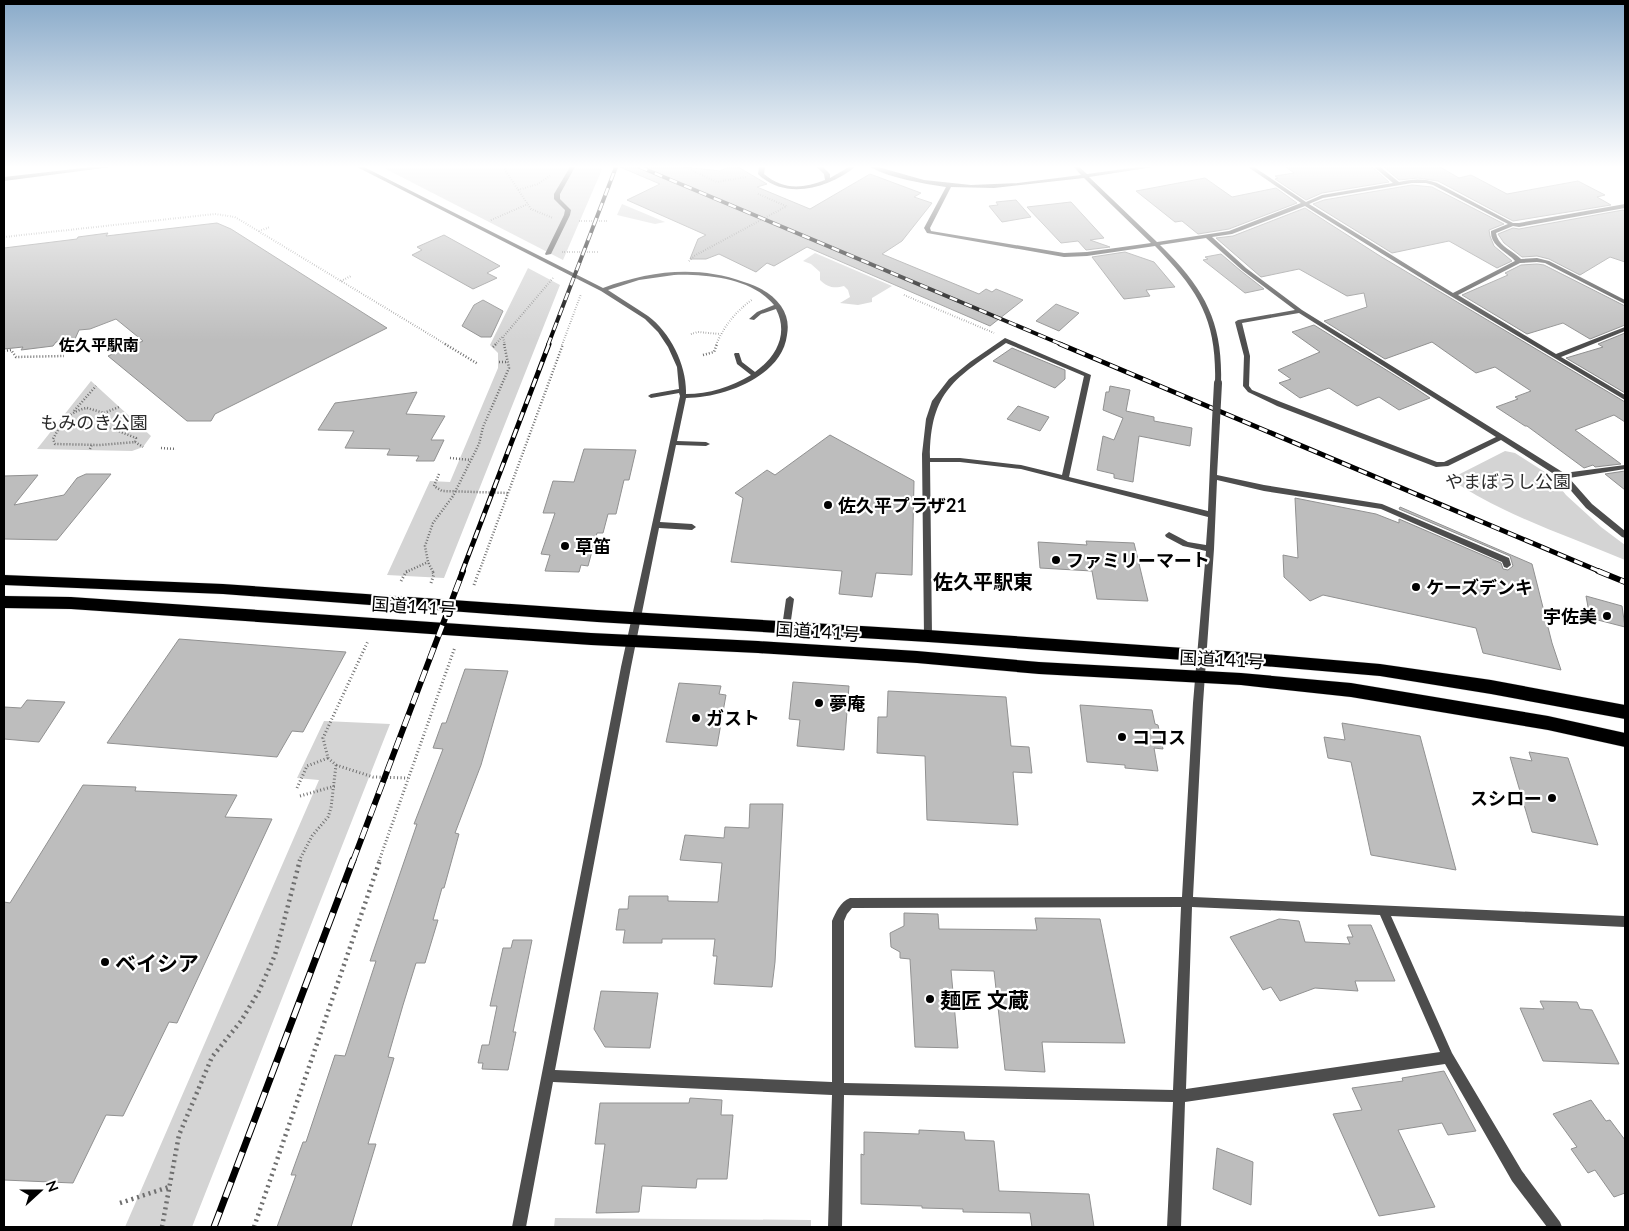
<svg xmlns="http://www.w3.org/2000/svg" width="1629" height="1231" viewBox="0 0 1629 1231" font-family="Lato,'Noto Sans JP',sans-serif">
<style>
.green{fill:#d4d4d4}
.building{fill:#bdbdbd;stroke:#919191}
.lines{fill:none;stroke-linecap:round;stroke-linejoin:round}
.highway-casing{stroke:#dbdbdb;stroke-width:1}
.path-far3{stroke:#6f6f6f;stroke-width:2;stroke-dasharray:0.5 2;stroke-linecap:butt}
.path-far2{stroke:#6f6f6f;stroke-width:2.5;stroke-dasharray:1 2;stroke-linecap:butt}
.path-far1{stroke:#6f6f6f;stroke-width:3;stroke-dasharray:1 2.5;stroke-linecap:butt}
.path{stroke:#6f6f6f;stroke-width:4.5;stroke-dasharray:2 4;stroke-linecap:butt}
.minor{fill:#4d4d4d;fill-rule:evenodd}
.highway{fill:#000;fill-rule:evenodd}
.rail-far3-casing{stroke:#000;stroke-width:4}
.rail-far2-casing{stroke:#000;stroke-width:5}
.rail-far1-casing{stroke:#000;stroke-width:6}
.rail-casing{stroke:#000;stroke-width:7}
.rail-far3{stroke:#fff;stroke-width:2.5;stroke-dasharray:8;stroke-linecap:butt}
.rail-far2{stroke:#fff;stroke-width:3;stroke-dasharray:9;stroke-linecap:butt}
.rail-far1{stroke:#fff;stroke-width:4.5;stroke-dasharray:12;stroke-linecap:butt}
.rail{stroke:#fff;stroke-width:5;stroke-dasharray:16;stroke-linecap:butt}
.minor-bridge{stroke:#4d4d4d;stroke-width:8}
.poi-dot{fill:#000;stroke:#fff;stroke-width:2}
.labels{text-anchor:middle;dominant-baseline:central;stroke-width:4.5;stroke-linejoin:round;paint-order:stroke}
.far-quarter-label{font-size:16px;font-weight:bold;fill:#000;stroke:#fff}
.park-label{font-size:18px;fill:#2b2b2b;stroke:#fff}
.poi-label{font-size:18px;font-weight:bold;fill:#000;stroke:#fff;text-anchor:start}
.street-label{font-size:18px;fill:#000;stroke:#fff}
.quarter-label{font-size:20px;font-weight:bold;fill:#000;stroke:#fff}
.near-poi-label{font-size:21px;font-weight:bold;fill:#000;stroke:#fff;text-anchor:start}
</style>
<rect width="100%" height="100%" fill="#fff"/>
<path class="green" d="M382 167H603L563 260Z
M622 204 665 222 655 224 617 215Z
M815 253 892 286 872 298V302L858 305 840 303 850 297 848 290 844 286C834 289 827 287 820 280V272L811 264 803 261Z
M528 268 560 285 444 578 387 575 430 481 450 482 498 368V353L490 345Z
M91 381 151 436 143 447 132 451 37 449Z
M1505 451 1515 453 1551 476 1566 495 1601 527 1625 545V560C1566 535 1503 515 1450 479Z
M324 721 390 724 192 1227H125L319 780 297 778Z
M555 1218 811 1220V1227H554Z"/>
<path class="building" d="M620 167H685L720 171 728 167H738L767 184 757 187 810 209 870 174 921 193 914 197 932 203 902 241 882 254 979 294 986 289 992 292 996 289 1023 300 990 326 807 247 774 266 767 263 756 272 719 254 706 259H690L698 239 706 235 627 200 660 184Z
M1286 167H1372L1389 182 1322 193 1306 200 1275 179 1278 178 1275 176 1294 173Z
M1384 167H1440L1459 178 1471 175 1507 194 1578 181 1605 195 1597 197 1611 205 1513 221 1438 181 1418 178 1399 180Z
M1205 178 1232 197 1276 188 1297 203 1229 229 1198 234 1182 221 1175 222 1136 191Z
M1412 185 1432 187 1504 224 1489 230 1490 236 1494 246 1512 261 1497 268 1449 241 1392 253 1313 204 1324 200Z
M1016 200 1031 217 1002 222 989 206 998 205 996 202Z
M1071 202 1104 238 1090 240 1110 247 1086 250 1078 241 1061 243 1027 207Z
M1305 208 1380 256 1625 402V422L1614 415 1575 430 1621 464 1595 467 1593 465 1584 468 1527 426H1525L1496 407 1518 399 1515 397 1531 391 1495 367 1476 373 1432 342 1385 359 1324 321 1367 307 1364 293 1347 296 1299 269 1261 277 1216 238 1233 236Z
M1623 210 1625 211V262L1610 257 1580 275 1549 259 1537 256 1522 257 1504 243 1498 234 1513 228 1519 229Z
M217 223 231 229 387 328 215 414 211 421H187L108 356 143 341 116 319 90 329 79 330 75 339 56 342 53 346 21 350 23 347 4 349V248L77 239 78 237 108 233 106 236Z
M444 235 500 266 487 273 497 278 473 289 412 255 422 250 417 247Z
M1125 252 1154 262 1175 287 1146 290 1150 296 1124 299 1092 257Z
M1221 254 1241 271 1264 289 1245 293 1203 260 1208 259 1205 257Z
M1537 264 1544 265 1625 306V325L1590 339 1563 323 1527 334 1462 295 1508 275 1505 273 1521 265Z
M483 300 503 311 491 337H481L462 326 474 305Z
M1056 304 1079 313 1059 331 1036 321Z
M1314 325 1412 386 1430 398 1399 410 1379 397 1357 406 1329 388 1300 398 1279 383 1291 379 1278 370 1320 352 1292 332Z
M1625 333V393L1566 358 1603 347 1598 344Z
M1012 348 1065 370V379L1055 388 993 361Z
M1110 386 1130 390 1126 411 1154 417V421L1192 428 1190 446 1139 436 1133 482 1114 478V474L1097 470 1103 436 1114 440 1123 418 1103 410 1106 392H1109Z
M417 392 406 414 445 416 431 440H444L434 461H416L419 456 387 455 390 449 345 448 354 431 318 430 335 403Z
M1018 406 1049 417 1040 431 1007 419Z
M830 435 914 481 912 575 876 573 872 597 839 594 842 571 731 562 743 498 735 493 767 470 775 475Z
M584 449 636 450 629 480H624L616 514H608L603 533H597L588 566 581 565 579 572 545 571 550 555 541 554 555 513H543L553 481 574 482Z
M1625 471V490L1605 474Z
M86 474H111L57 540 4 539V476L38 475 14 505 64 495 77 478Z
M1295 498 1376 514 1399 523V519L1501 563 1503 569 1508 570 1513 566 1510 556 1399 509 1400 507 1532 564 1552 643 1561 670 1483 653 1476 628 1323 595 1310 601 1284 577 1283 555 1298 558Z
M1086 541 1134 543 1148 601 1097 599 1092 571 1040 568 1038 542 1087 545Z
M1586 596 1622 606 1625 627 1590 618Z
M179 639 346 652 303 732 292 731 277 757 107 743Z
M465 669 508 671 481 765 455 833 459 834 444 888H442L433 920H438L425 963H416L403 1005 388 1057 394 1058 368 1144H376L351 1227H277L296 1175H291L303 1142H306L335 1055 345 1056 376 961H370L417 824H414L443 749 433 748 442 723H446Z
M793 682 849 686 844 750 797 746 800 720 789 719Z
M679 683 721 686 719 694 726 695 717 746 666 742Z
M888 691 1006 697 1011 746 1029 747 1032 773 1013 772 1018 825 927 820 925 756 877 753 878 717H887Z
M27 700 65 702 39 742 4 739V707L21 708Z
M1080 705 1152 710 1155 724 1158 725 1163 749 1154 748 1158 771 1125 768V765L1087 762Z
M1342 723 1420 736 1456 870 1371 855 1351 762 1328 758 1324 737 1345 740Z
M1529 752 1568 758 1598 845 1532 832 1510 757 1532 761Z
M83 785 136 787 135 791 237 795 225 817 272 819 177 1023 169 1022 123 1116 106 1115 73 1183 4 1180V902L10 903Z
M750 804H783L775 962 772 987 714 984 717 956H713L715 939H662V943H623L625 930H616L619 909H628L629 896H668V901L718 902 722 863 680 860 685 835 724 838 725 827 749 828Z
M904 913 938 914 939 929 1037 930 1035 918 1100 919 1125 1043 1042 1042 1045 1072 1005 1070 994 971 951 970 958 1048 915 1047 910 959 900 958V952L891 947 890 933 904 926Z
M1279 919 1299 921 1305 942 1350 944 1347 937H1353L1348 925H1371L1395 981H1355L1358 991 1315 988 1280 1001 1271 987 1263 990 1230 937Z
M513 940H532L513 1032H516L508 1070 482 1069 483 1063H478L482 1045H489L497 1006H490L503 948H511Z
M601 991 658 993 650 1048 605 1047 594 1029Z
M1540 1001 1577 1002 1580 1009 1592 1010 1619 1064 1543 1061 1520 1008 1544 1009Z
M1444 1071 1476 1131 1448 1135 1442 1123 1398 1130 1435 1207 1379 1216 1333 1114 1362 1110 1352 1088 1403 1081 1402 1078Z
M690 1098 722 1100 721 1115H733L727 1179H697L696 1188 642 1186 639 1212 596 1213 605 1144H595L600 1103H689Z
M1591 1100 1606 1121 1610 1120 1625 1140V1193L1614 1197 1595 1170 1588 1173 1571 1149 1577 1147 1553 1114Z
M919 1130 964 1132 965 1140 994 1141 999 1191 1089 1194 1094 1227H1032L1030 1213 963 1212V1209L922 1208V1206L861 1204V1154L864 1155V1132L919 1134Z
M1217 1148 1253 1162 1251 1205 1213 1189Z"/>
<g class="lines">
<defs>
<path id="highway" d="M4 575 223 584 597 610 928 630 1241 652 1380 664 1491 680 1625 705V719L1491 694 1380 676 1241 664 928 642 597 622 223 594 4 585Z
M4 596 71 597 591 633 758 641 917 651 1039 662 1241 673 1351 683 1548 716 1625 733V747L1548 730 1351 697 1241 685 1039 674 917 663 758 653 591 645 71 609 4 608Z"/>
</defs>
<use href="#highway" class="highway-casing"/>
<path class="path-far3" d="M503 167 531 209 553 218
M684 167 717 182 746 177
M518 190 538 184 551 175
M758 194 786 206
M491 220 528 204
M579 221H609
M259 231 270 227
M4 237 215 214 235 217 447 345
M562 252H599
M689 261 694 256 787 206
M341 281 351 276
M904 295 994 333
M691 334 698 332 720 334
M495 345 502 337
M505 345 503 337 553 278
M562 345 581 294
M716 345C724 326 736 311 753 299"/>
<path class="path-far2" d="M445 344 478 364
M493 347 496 344
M4 351 11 350 16 357 64 356
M703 355 714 352 717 344
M499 362H508
M87 408 104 413 106 426 136 438 135 442 99 445 55 444 53 439C61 424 69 411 87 408Z
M74 411 96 386
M104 413 119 407
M135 442 143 447
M161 448 176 449
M90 449 92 444
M450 458 471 460
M439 474 434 486 442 491 508 493
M406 572 428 562
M433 572 428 562 425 546 433 523 453 496 479 444 483 427 509 368 504 344
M479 572 563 344"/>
<path class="path-far1" d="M401 581 406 572 409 571
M431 583 434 574 432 571
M474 585 479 571
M336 765 373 777 408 778
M297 788 307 766 328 758
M300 796 335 786
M299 861 312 836 328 817 331 808 336 765 328 758 323 738 368 641
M379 861 455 647"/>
<path class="path" d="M120 1203 169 1187
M162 1227 179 1135 212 1057 241 1021 259 991 275 955 300 860
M254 1227 380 860"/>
<path class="minor" d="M92 167H111L4 181V177Z
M357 167H364L603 288C650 271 696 265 744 282 759 287 772 293 781 306 787 315 789 324 787 335 782 377 723 398 686 398L677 441 706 442 710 444 706 446 676 445 660 522 692 524 696 527 692 530 659 528 631 667 555 1070 832 1082V921C836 912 840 902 850 898L1182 897 1193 703 1206 551 1183 546 1166 537 1165 535 1169 532 1188 542 1206 545 1208 517 1021 469 960 462H930L932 636 931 638H925L924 636 922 454 926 419 932 401 949 379 970 362 1005 338 1091 375 1069 477 1208 511 1212 421 1216 419 1220 421 1217 475 1264 485 1382 504 1509 558 1511 565 1507 568 1504 567 1502 562 1381 509 1264 491 1217 480 1214 549 1203 703 1193 897 1625 916V927L1391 916 1452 1053 1522 1171 1560 1222 1562 1227H1547L1512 1181 1445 1064 1185 1102 1181 1227H1167L1173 1102 844 1095 842 1227H828L832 1095 553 1082 526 1227H512L621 667 680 396 679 393 651 398 648 396 651 394 679 389 677 367 668 347 658 332 645 319 601 291ZM674 275C706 274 752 278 774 305L757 312 749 319 754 320 761 314 776 309C789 334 776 357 755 372L742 362 739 353H735L734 354 737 364 751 375C731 387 709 394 686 394 687 366 671 333 648 316 635 307 621 299 608 290L639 280ZM1006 343 1084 376 1062 475 1021 465 960 458H930C930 390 956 378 1006 343ZM1181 907 1173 1090 844 1083V921L847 914 852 908ZM1192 907 1380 915 1440 1052 1186 1089Z
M570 167H575L560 194V199L571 210 570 215 551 254 546 255 545 254 564 215 565 210 554 199V194Z
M759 167H765L764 174C783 190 802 189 825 180L824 174 817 167H823L830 174V178L849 167H855C829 188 785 201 758 174Z
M870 167H878L924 180 971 185 1018 183 1081 175 1074 167H1079L1087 174 1139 167H1153L1089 177 1157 242 1229 231 1301 203 1248 167H1254L1306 202 1322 195 1393 183 1374 167H1380L1399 182C1412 179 1424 178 1437 183L1513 223H1519L1625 204V208L1519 227 1513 226 1496 233C1498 246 1512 250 1521 259L1537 258 1549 261 1625 300V304L1545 263 1537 262 1520 263 1458 295 1556 354 1625 327V331L1561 357 1625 395V400L1434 286 1305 206 1232 234 1212 237 1246 268 1302 310 1564 473 1625 465V469L1569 478 1592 504 1625 531V538L1622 537 1586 508 1560 478 1501 440 1448 466 1436 467 1277 406 1248 392 1243 386 1244 356 1235 322 1238 320 1295 310 1242 270 1206 238 1160 245C1204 288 1223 321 1221 383L1218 385 1215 383C1217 319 1198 290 1155 246L1087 256 1064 257 927 233 924 228 946 187C921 183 893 179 870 167ZM1084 178 1151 243 1087 252 1064 253 931 231 930 228 951 187 994 188ZM1412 183H1426L1433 185 1508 224 1491 231C1490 246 1506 251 1515 261L1453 293 1309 204 1323 198ZM1299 313 1496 437 1444 462H1437L1281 402 1252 390 1249 386 1250 356 1242 323Z
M790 596 794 599 790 627 789 629H783L782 627 786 599Z"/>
<use href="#highway" class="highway"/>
<defs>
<path id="rail-far3" d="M640 167 1063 345
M548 345 616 167"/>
<path id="rail-far2" d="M1060 344 1601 572
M462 572 549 344"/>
<path id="rail-far1" d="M1598 571 1625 582
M353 861 463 571"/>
<path id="rail" d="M214 1227 353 860"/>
</defs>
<use href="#rail-far3" class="rail-far3-casing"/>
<use href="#rail-far2" class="rail-far2-casing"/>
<use href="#rail-far1" class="rail-far1-casing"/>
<use href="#rail" class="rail-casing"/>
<use href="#rail-far3" class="rail-far3"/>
<use href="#rail-far2" class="rail-far2"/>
<use href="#rail-far1" class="rail-far1"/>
<use href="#rail" class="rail"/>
<path class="minor-bridge" d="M1216 421 1218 383"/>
</g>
<linearGradient id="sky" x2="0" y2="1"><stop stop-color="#89aac9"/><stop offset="0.49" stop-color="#fff"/><stop offset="1" stop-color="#fff" stop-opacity="0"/></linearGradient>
<rect width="1629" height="340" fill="url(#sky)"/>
<g class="poi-dot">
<circle cx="828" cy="505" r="5"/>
<circle cx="565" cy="546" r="5"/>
<circle cx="1056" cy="560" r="5"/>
<circle cx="1416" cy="587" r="5"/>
<circle cx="1607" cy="616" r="5"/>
<circle cx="819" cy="703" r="5"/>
<circle cx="696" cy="718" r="5"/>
<circle cx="1122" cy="737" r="5"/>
<circle cx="1552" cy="798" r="5"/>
<circle cx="105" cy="962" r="5"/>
<circle cx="930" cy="999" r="5"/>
</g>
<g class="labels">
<g class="far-quarter-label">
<text x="99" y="344">佐久平駅南</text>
</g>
<g class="park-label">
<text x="94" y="422">もみのき公園</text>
<text x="1508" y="481">やまぼうし公園</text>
</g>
<g class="poi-label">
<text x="838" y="505">佐久平プラザ21</text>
<text x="575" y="546">草笛</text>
<text x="1066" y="560">ファミリーマート</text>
<text x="1426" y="587">ケーズデンキ</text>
<text x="1597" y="616" text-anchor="end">宇佐美</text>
<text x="829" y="703">夢庵</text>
<text x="706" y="718">ガスト</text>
<text x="1132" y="737">ココス</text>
<text x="1542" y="798" text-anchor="end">スシロー</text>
</g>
<g class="street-label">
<text transform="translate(414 606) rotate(4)">国道141号</text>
<text transform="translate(818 631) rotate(4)">国道141号</text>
<text transform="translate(1222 659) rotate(3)">国道141号</text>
</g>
<g class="quarter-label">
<text x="983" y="581">佐久平駅東</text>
</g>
<g class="near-poi-label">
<text x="115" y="962">ベイシア</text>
<text x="940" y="999">麺匠 文蔵</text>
</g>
</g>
<rect width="1629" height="1231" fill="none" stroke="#000000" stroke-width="10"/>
<g transform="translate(40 1191) rotate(69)" stroke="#ffffff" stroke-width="4" paint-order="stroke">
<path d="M0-4L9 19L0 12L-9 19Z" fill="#000000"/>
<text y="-8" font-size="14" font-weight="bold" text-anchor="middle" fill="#000000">N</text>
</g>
</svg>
